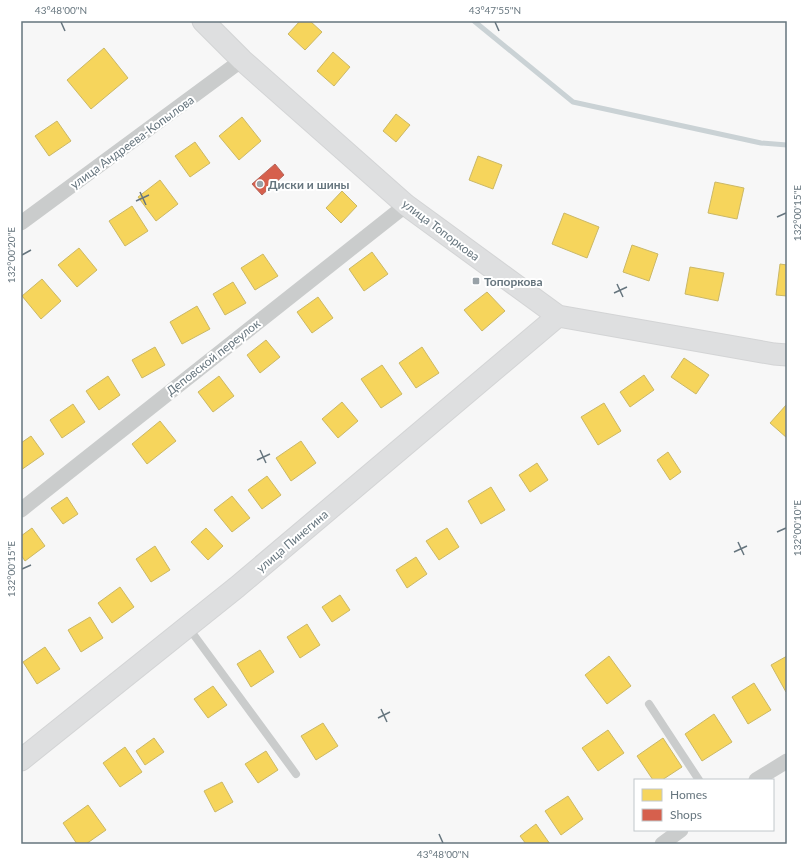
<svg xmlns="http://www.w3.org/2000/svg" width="808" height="865" viewBox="0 0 808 865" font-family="Lato,sans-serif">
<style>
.homes{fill:#f6d55c;stroke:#cbb866}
.shops{fill:#d6604d;stroke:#b4665c}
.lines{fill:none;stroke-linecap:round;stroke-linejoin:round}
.stream{stroke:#cad2d5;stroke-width:5}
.secondary-casing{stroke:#d3d4d5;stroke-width:23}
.lane{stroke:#cacccc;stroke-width:8}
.street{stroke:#cacccc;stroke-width:15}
.secondary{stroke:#dedfe0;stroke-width:21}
.ticks{fill:none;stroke:#66757e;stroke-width:1.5}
.poi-dot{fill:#99a2a8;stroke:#fff;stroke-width:1.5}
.labels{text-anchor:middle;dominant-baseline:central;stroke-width:4;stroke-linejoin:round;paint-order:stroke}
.street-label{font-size:12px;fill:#66757e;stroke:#fff}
.poi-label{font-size:12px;font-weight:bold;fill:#66757e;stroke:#fff;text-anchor:start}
.neatline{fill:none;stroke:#66757e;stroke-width:1.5}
.ticks-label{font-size:10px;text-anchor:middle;fill:#66757e}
</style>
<rect width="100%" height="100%" fill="#f7f7f7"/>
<path class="homes" d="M300 21H310L322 32 305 50 288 34Z
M104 48 128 78 91 109 67 80Z
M333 52 350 67 334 86 317 71Z
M396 114 410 125 396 142 383 131Z
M242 117 261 141 239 160 219 136Z
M57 121 71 141 49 156 35 136Z
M195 142 210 163 190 177 175 156Z
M478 156 502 165 493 189 469 180Z
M160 180 178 204 156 221 138 197Z
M715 182 744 188 737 219 708 213Z
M342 191 357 206 341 223 326 208Z
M132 206 148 231 125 246 109 221Z
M564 213 599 227 587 258 552 244Z
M632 245 658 254 649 281 623 272Z
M79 248 97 270 77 287 58 265Z
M372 252 388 274 364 291 349 269Z
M263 254 278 276 255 290 241 268Z
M780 264 787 265V296L776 295Z
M690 267 724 273 718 301 685 294Z
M42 279 61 301 41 319 22 296Z
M233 282 246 303 225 315 213 294Z
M487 292 505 311 482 331 464 310Z
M318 297 333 318 312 333 297 312Z
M197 306 210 329 182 344 170 322Z
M266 340 280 357 260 373 247 355Z
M155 347 165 365 142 378 132 360Z
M422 347 439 373 416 388 399 363Z
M684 358 709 375 696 394 671 377Z
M382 365 402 394 381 408 361 379Z
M644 375 654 390 630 407 620 392Z
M108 376 120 395 99 410 86 391Z
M219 376 234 396 213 412 198 392Z
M342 402 358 421 338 438 322 419Z
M604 403 621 431 598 445 581 417Z
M73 404 85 422 62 438 50 420Z
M787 404V438L770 423Z
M160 421 176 441 147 464 132 444Z
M31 436 44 454 21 470V443Z
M301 441 316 463 291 481 276 458Z
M668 452 681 472 670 480 657 460Z
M537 463 548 480 530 492 519 475Z
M267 476 281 495 262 509 248 490Z
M491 487 505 510 481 524 468 501Z
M232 496 250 518 232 532 214 510Z
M67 497 78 514 63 524 51 508Z
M32 528 45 546 25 561 21 555V536Z
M206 528 223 546 208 560 191 542Z
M447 528 459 547 439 560 426 541Z
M155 546 170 570 151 582 136 559Z
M416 557 427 574 407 588 396 570Z
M120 587 134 607 112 623 98 603Z
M340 595 350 610 332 622 322 607Z
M90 617 103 638 81 652 68 630Z
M307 624 320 645 300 658 287 637Z
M45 647 60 669 37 684 23 662Z
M260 650 274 672 251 687 237 664Z
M609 656 631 686 607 704 585 675Z
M787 656V691L786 692 771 665Z
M754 683 771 710 748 724 732 697Z
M213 686 227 705 208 718 194 699Z
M714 714 732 742 702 761 685 734Z
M323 723 338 746 316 760 301 736Z
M608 730 624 753 598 771 582 748Z
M154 738 164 752 145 765 136 751Z
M663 738 682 767 662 780H653L637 756Z
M125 747 142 772 120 787 103 763Z
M266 751 278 770 258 783 245 764Z
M222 782 233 802 215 812 204 791Z
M568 796 583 819 561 835 545 811Z
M88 805 106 830 86 844H77L63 823Z
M536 824 550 844H526L520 836Z"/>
<path class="shops" d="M275 164 284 175 262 195 252 184Z"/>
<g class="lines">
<path class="stream" d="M474 21 573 102 761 143 787 145"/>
<defs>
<path id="secondary" d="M203 21 242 60 406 205 558 316 774 354 787 355
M21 760 237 587 558 316"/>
</defs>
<use href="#secondary" class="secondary-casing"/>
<path class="lane" d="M188 627 296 774
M649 704 699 780"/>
<path class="street" d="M21 223 242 60
M21 510 406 205
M756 780 787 761
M662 844 681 830"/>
<use href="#secondary" class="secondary"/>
</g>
<path class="ticks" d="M61 22 65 31M495 22 499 31M140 192 146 205M136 201 149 195M777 217 786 213M22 255 31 250M617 284 623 297M614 293 627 287M260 450 266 463M257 460 270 454M777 532 786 528M738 542 744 555M734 552 747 546M22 569 31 565M381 709 387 722M378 718 390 712M439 834 443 843"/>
<g class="poi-dot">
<circle cx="260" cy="184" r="4"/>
<rect x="472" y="277" width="8" height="8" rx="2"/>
</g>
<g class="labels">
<g class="street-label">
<text transform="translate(132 142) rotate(-36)">улица Андреева-Копылова</text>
<text transform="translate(441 230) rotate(37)">улица Топоркова</text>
<text transform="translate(213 357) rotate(-38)">Деповской переулок</text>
<text transform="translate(292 541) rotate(-40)">улица Пинегина</text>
</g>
<g class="poi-label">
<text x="268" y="184">Диски и шины</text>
<text x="484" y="281">Топоркова</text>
</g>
</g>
<rect width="808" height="865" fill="none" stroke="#ffffff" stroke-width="44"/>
<rect x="634" y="779" width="140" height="52" fill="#ffffff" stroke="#c2c8cb"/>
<rect x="642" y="789" width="20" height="12" fill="#f6d55c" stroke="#c2c8cb"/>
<text x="670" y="799" font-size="12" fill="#66757e">Homes</text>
<rect x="642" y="809" width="20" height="12" fill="#d6604d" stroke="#c2c8cb"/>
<text x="670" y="819" font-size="12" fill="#66757e">Shops</text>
<rect x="22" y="22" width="764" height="821" class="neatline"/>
<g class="ticks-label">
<text x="61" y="14">43°48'00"N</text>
<text x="495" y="14">43°47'55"N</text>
<text transform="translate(797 213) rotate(-90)" y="4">132°00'15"E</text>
<text transform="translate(11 255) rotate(-90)" y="4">132°00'20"E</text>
<text transform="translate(797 528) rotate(-90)" y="4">132°00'10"E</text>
<text transform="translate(11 569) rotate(-90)" y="4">132°00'15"E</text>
<text x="443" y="858">43°48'00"N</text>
</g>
</svg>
